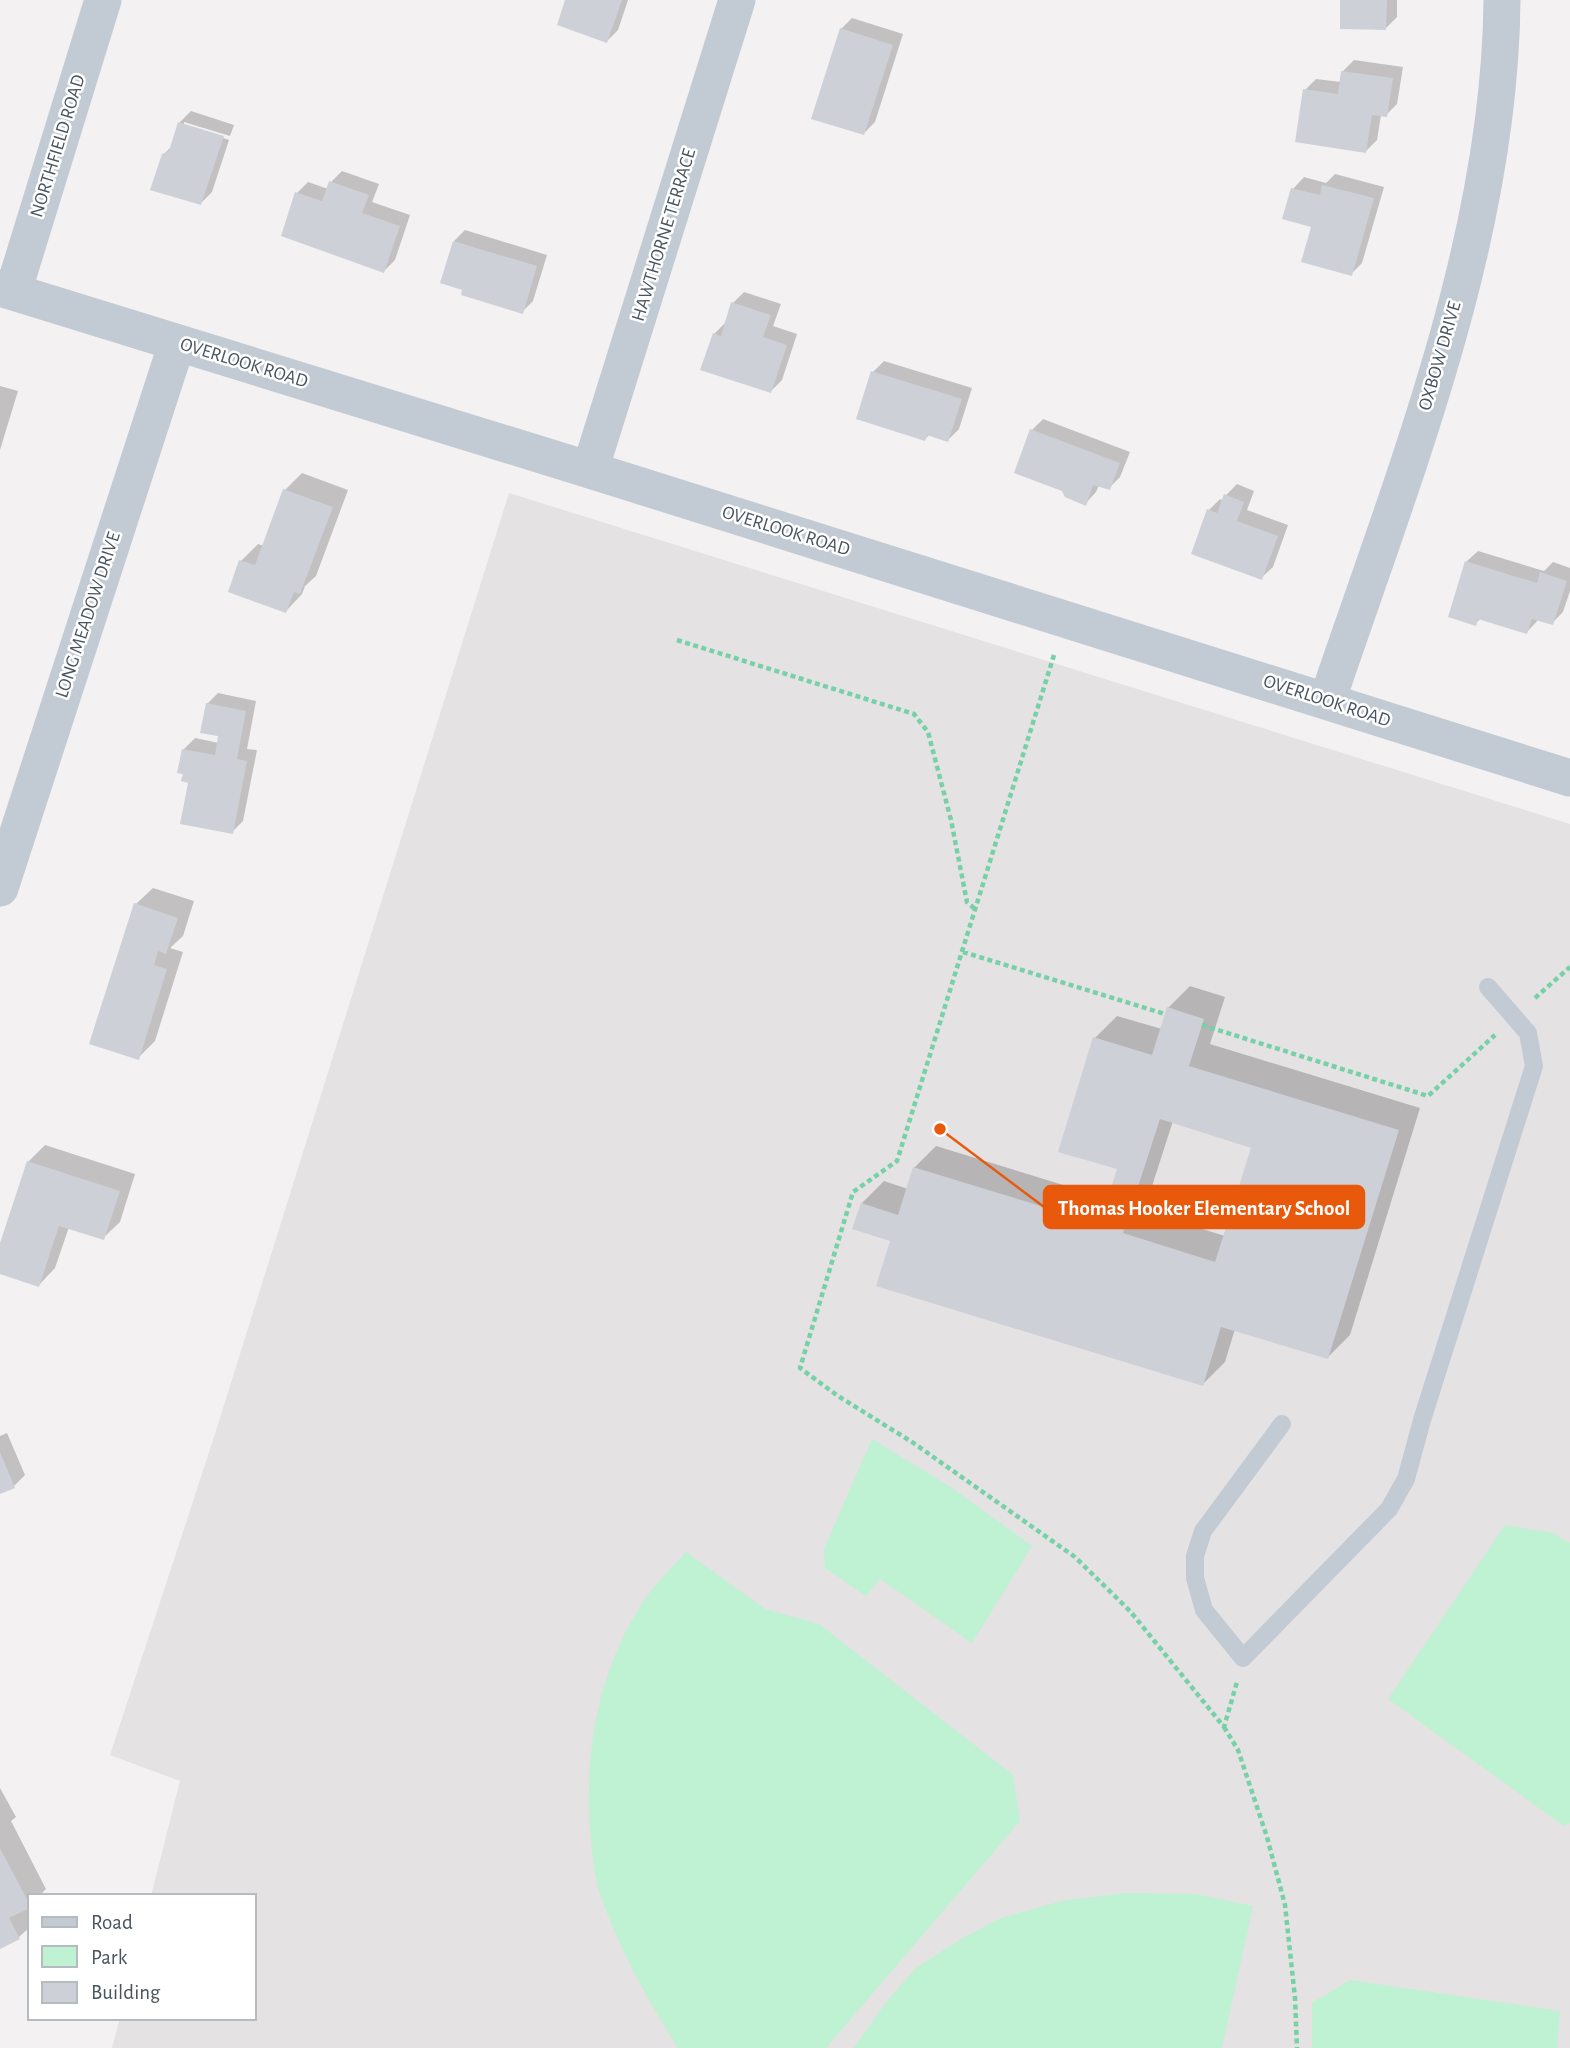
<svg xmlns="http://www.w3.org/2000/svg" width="1570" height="2048" viewBox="0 0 1570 2048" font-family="'Alegreya Sans',sans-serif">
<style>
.education{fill:#e4e2e3}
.green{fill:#bff1d3}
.shadow{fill:#0003;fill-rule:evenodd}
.building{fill:#cdd0d6;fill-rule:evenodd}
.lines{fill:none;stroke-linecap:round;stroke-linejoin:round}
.path{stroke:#76d1a6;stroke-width:4.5;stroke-dasharray:5 3.5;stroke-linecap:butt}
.lane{stroke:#c2cbd3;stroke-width:18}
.street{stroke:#c2cbd3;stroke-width:37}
.labels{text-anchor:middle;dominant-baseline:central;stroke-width:5;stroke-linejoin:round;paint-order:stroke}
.street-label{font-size:19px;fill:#48545f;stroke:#fff}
.leader{fill:none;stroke:#e8590c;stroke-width:2.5}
.callout-dot{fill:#e8590c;stroke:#fff;stroke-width:2.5}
.callout{fill:#e8590c;stroke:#e8590c;stroke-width:2.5}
.callout-label{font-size:21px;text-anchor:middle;font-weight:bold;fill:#fff}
</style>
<rect width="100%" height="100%" fill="#f3f1f1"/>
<path class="education" d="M509 493 1570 824V2048H112L120 2018H254V1896H151L180 1781 110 1755 215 1434Z"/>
<path class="green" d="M872 1439 952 1488 1032 1546 972 1643 880 1579 866 1596 825 1568 824 1549Z
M1505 1525 1553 1533 1570 1543V1823L1564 1826 1388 1699Z
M686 1552 765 1609 819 1624 1013 1775 1020 1821 826 2048H678C648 2001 620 1950 601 1897 593 1874 590 1832 589 1807 588 1730 602 1666 644 1600 656 1583 672 1568 686 1552Z
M1125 1893 1195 1894 1253 1906 1222 2048H854L887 2001 916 1968 961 1939 1001 1918 1062 1901Z
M1350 1980 1560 2011 1557 2048H1312V2003Z"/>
<path class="shadow" d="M567 0H628L618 30 607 41Z
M1342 0H1397V17L1386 28Z
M852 18 903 34 875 122 864 133 841 29Z
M1354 60 1403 67 1397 104 1386 115H1381L1377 140 1366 151 1305 90 1316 79 1341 82 1343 71Z
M191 111 234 125 230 136 184 122V125L229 140 212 192 201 203 163 155 173 145 180 122Z
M342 171 379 184 372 202 410 215 395 260 384 271 297 193 308 182 328 189 331 182Z
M1335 174 1384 187 1362 263 1351 274 1313 225 1293 189 1304 177 1326 183Z
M465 230 547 255 533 301 522 312 454 241Z
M744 292 781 304 773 326 797 334 782 380 771 391 714 334 725 323 733 303Z
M884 361 972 388 959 429 948 440 930 434 925 439 873 372Z
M0 386 18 391 0 450Z
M1043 419 1130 452 1120 477 1109 488 1099 485 1096 492 1085 504 1032 430Z
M302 473 348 490 316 576 305 586 302 594 286 611 241 561 258 544 264 546 285 490Z
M1237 484 1254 491 1247 510 1288 525 1273 567 1261 578 1209 510 1220 499 1223 501 1226 495Z
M1478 551 1544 571 1553 562 1570 568V591L1563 612 1552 623 1539 619 1527 632 1481 618 1475 624 1466 562Z
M218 693 256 701 247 749 257 750 243 821 232 832 190 781 184 749 195 738 219 743 220 735 207 704Z
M153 888 194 901 183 936 170 948 183 952 155 1041 138 1058 136 904Z
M1190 986 1225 997 1210 1044 1420 1108 1350 1335 1328 1357 1235 1329 1225 1362 1203 1384 893 1240 862 1203 884 1181 908 1189 914 1168 936 1146 1109 1199 1119 1168 1095 1038 1117 1016 1162 1029 1168 1008ZM1173 1121 1253 1147 1225 1236 1144 1211Z
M45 1145 135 1174 120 1222 103 1238 69 1227 55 1268 39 1285 0 1272V1249L28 1162Z
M7 1433 25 1475 14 1486 0 1492V1436Z
M0 1788 16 1817 11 1821 46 1889 39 1896H30V1927L19 1937 0 1947Z"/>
<path class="building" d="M565 0H622L607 43 557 25Z
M1340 0H1387L1386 30 1340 29Z
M840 28 893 45 864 135 811 119Z
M1341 71 1393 78 1387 117 1372 115 1366 153 1295 142 1303 89 1338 94Z
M178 122 224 136 201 205 150 190 162 154 169 151Z
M329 181 369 195 362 213 400 226 384 273 281 236 295 192 322 201Z
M1322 185 1374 198 1352 276 1301 262 1311 227 1282 219 1291 188 1320 195Z
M453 241 537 266 523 314 461 295 462 290 440 283Z
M731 302 771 315 763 337 787 345 771 393 700 370 713 333 721 336Z
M871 371 962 399 948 442 927 435 925 441 856 419Z
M1030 429 1120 463 1110 490 1093 485 1086 506 1065 497 1062 491 1014 473Z
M283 489 333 507 300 594 294 592 286 613 228 592 239 560 255 565Z
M1224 494 1244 502 1237 521 1278 536 1262 580 1191 554 1207 509 1217 513Z
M1465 561 1537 583 1540 572 1567 581 1553 625 1532 619 1527 634 1478 619 1476 626 1448 617Z
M206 703 246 711 237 759 247 761 233 834 180 824 188 783 181 781 183 774 177 773 182 749 215 755 218 736 200 733Z
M134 903 178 918 166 954 158 951 154 965 167 969 139 1060 89 1044Z
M1167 1007 1204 1019 1189 1066 1399 1130 1328 1359 1221 1327 1203 1386 876 1286 890 1241 852 1229 861 1203 898 1215 913 1167 1100 1224 1117 1169 1058 1152 1093 1037 1152 1055ZM1160 1119 1251 1148 1215 1262 1123 1233Z
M27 1161 120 1191 104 1240 59 1226 39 1287 0 1274V1243Z
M0 1452 15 1488 0 1494Z
M0 1848 30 1905V1908L9 1918 20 1939 0 1949Z"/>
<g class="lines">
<path class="path" d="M677 640 914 714 928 732 951 820 967 902 975 909
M1054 655 897 1161 853 1192 800 1368 838 1396 912 1442 1075 1557 1130 1611 1224 1727 1237 1682
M963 952 1165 1014
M1535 998 1570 967
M1202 1025 1428 1096 1495 1035
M1224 1727 1238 1750 1267 1837 1285 1905 1295 1998 1297 2048"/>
<path class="lane" d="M1282 1424 1203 1531 1195 1556V1578L1204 1610 1243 1658 1389 1509 1406 1479 1422 1420 1534 1066 1528 1033 1488 987"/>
<path class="street" d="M0 288 590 470 1570 778
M13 292 103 0
M590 470 737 0
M1327 701C1403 476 1500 240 1502 0
M0 888 177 343"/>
</g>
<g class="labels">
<g class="street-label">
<text transform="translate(58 146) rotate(-73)">NORTHFIELD ROAD</text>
<text transform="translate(664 235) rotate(-73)">HAWTHORNE TERRACE</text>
<text transform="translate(1440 356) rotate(-74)">OXBOW DRIVE</text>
<text transform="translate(244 363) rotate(17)">OVERLOOK ROAD</text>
<text transform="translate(786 531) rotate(17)">OVERLOOK ROAD</text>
<text transform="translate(88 615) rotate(-72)">LONG MEADOW DRIVE</text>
<text transform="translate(1327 701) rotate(18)">OVERLOOK ROAD</text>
</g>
</g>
<path class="leader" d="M940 1129L1044 1207"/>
<circle class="callout-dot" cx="940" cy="1129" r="7"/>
<rect class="callout" x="1044" y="1186" width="320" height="42" rx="7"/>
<g class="callout-label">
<text x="1204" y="1215">Thomas Hooker Elementary School</text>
</g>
<rect x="28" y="1894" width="228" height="126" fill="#ffffff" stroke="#b6bbbf" stroke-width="2"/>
<rect x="42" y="1917" width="35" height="10" fill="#c2cbd3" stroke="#b6bbbf" stroke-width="2"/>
<text x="91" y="1929" font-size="21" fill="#48545f">Road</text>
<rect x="42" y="1946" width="35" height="21" fill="#bff1d3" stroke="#b6bbbf" stroke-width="2"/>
<text x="91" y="1964" font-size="21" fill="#48545f">Park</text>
<rect x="42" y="1982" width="35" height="21" fill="#cdd0d6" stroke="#b6bbbf" stroke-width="2"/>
<text x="91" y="1999" font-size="21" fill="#48545f">Building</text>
</svg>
